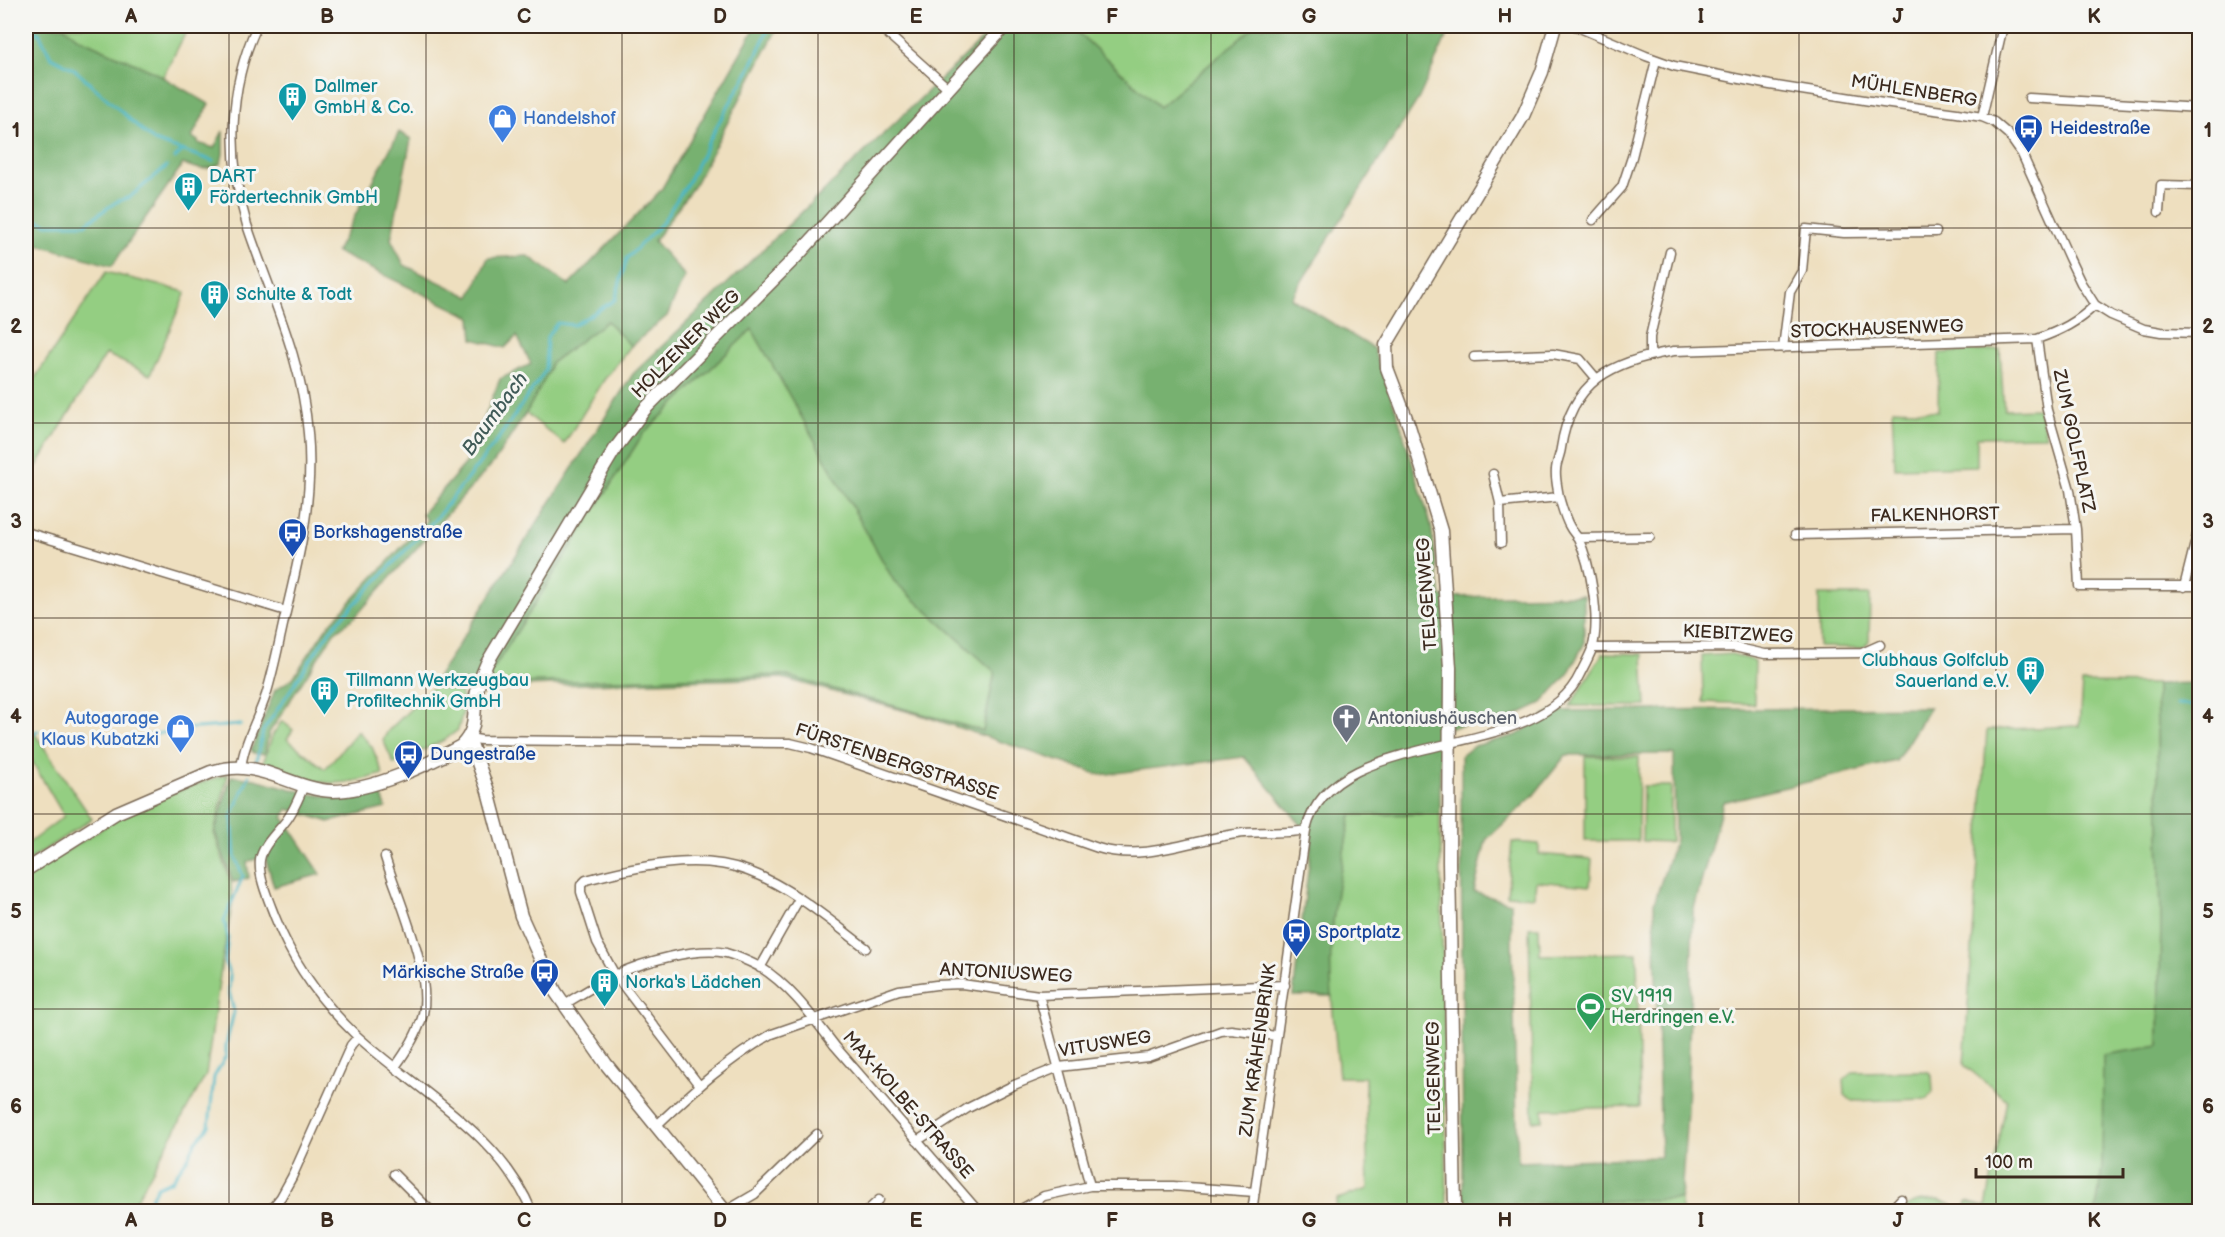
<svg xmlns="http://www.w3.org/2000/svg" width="2225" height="1237" viewBox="0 0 2225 1237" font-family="'Balsamiq Sans',sans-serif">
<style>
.green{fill:#94ce82;stroke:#687c50;stroke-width:1.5}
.forest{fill:#77b170;stroke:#596e47;stroke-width:1.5;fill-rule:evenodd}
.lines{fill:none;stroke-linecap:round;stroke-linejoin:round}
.stream{stroke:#48b5c3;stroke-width:3}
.street-casing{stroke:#7a6956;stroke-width:11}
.secondary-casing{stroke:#7a6956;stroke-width:15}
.street{stroke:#fff;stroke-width:8}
.secondary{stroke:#fff;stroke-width:12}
.grid{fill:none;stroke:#3b2a1e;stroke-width:1.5;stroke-opacity:0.55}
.labels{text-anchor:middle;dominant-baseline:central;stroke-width:6;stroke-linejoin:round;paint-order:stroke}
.culture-label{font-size:18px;fill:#0d838f;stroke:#f6f6f2;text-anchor:start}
.street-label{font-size:18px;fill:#3b2a1e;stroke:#f6f6f2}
.shop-label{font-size:18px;fill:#366cbe;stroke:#f6f6f2;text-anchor:start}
.transit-label{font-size:18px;fill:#164399;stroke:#f6f6f2;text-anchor:start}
.worship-label{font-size:18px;fill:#5b616d;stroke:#f6f6f2;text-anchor:start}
.leisure-label{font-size:18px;fill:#27864d;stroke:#f6f6f2;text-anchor:start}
.water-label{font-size:20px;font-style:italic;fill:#405b58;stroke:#f6f6f2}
.neatline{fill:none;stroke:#3b2a1e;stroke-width:2}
.grid-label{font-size:20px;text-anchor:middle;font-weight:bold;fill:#3b2a1e}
</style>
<rect width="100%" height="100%" fill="#f6f6f2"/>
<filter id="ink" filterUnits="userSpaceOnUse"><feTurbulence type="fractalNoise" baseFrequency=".0167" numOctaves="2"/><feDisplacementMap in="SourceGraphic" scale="12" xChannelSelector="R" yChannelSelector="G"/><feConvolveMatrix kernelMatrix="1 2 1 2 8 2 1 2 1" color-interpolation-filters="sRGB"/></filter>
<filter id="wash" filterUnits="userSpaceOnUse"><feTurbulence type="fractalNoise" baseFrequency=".008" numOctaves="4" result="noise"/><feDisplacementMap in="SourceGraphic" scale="24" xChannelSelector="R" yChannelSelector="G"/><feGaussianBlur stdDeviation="1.35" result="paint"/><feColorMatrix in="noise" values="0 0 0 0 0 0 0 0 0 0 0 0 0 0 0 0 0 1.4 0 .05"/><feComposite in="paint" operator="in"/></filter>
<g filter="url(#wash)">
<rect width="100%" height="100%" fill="#eedfbf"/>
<path class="green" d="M63 26H189L163 77 78 38Z
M1071 26H1255L1159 107Z
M106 272 186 292 150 375 106 354 26 483V391Z
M607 321 631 346 604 380 564 444 526 413 548 373 551 363Z
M752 329 894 581 995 672 983 731 784 675 485 684 490 674 643 434Z
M2000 350 2004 410 2039 409 2046 436 1977 437V466L1895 468 1892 409 1938 411 1939 353Z
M1819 595H1870L1869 641 1863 648 1819 647Z
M1603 653 1643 654 1646 706H1570Z
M1732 654 1755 661 1754 704 1703 702 1702 656Z
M2082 683 2156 684 2161 918 2159 1046 2102 1168 2096 1211H1965L1967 1202 1986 1207 2007 1100 1964 1065 1987 730 2079 726Z
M434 686 460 691 464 708 458 730 444 740 394 764 383 740 388 731Z
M282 721 293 730 287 739 325 769 358 731 372 747 383 774C367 779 349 783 332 783 309 782 285 771 263 763L273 734Z
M31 728 92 819 26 862V845L64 816 26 751V730Z
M1585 756 1639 757 1638 841H1585Z
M228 774 214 833 231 883 232 906 222 961 206 1075 130 1211 26 1212V877L118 818 170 793Z
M1643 786H1671V842L1642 841Z
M1351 814H1440L1447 1205 1681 1199V1211L1335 1212 1337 1199 1368 1189 1365 1077H1339L1329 969 1335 899Z
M1512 842 1539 844V854L1592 859 1590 886 1536 881 1534 897 1507 895Z
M1529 927H1539L1540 955 1637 953 1640 1107 1543 1109V1121H1533Z
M1922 1071 1929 1072 1932 1076 1933 1092 1928 1099 1852 1101 1845 1095 1844 1079 1853 1072Z
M1939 1200 1952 1205 1957 1211H1902C1914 1200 1923 1201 1939 1200Z"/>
<path class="forest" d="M26 26H63L78 38 154 72 209 104 192 137 198 141V143L214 148 223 131V154L221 163C207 172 198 169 183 164L112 266 26 241Z
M756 26H781L776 31 695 184 654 241 685 276 667 316 631 346 607 321 551 363 548 373 526 413 494 462 355 617 334 633 269 733 265 754 254 753 251 750 275 690 293 678 327 627 427 520 422 514 466 463 500 379 531 364 517 336 505 348 473 339 471 317 336 252 399 132 411 139 391 239 404 265 470 297 488 258 528 256 569 285 661 190Z
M996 26H1071L1159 107 1255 26H1451L1419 98 1291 298 1373 348 1397 413 1431 525 1441 597 1584 595V644L1568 674 1542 703 1510 718 1440 729V814L1351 815C1340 874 1326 934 1332 996H1293L1312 838 1244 757 1100 775 921 715 782 678 461 688 433 684 633 374ZM752 329 894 581 995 672 983 731 784 675 486 684 490 674 643 434Z
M2199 683V1211H2096L2102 1168 2103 1055 2159 1046 2161 918 2156 684Z
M1930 707 1896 761 1723 802 1693 912 1687 1111 1681 1199 1463 1205 1461 756 1474 746 1517 735 1552 711ZM1674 754 1675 840 1654 903 1661 1157 1518 1162 1511 903 1474 892 1486 840 1533 796 1566 755Z
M231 776 255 779 310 794 342 798 379 787 386 808 329 822 288 809 283 817 321 874 274 887 265 856 247 862 249 878 233 882 215 832Z"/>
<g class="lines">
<path class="stream" d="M26 29 39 33 51 57 74 69 154 141 213 161
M175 158 181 152
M26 215 47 224H85L116 202 130 197 167 166
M2177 704 2200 705
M26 736 38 731
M133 739 181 729 241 725
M256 762 263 731 331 629 438 516 496 442 545 371 547 337 557 323 574 325 615 300 627 258 662 223 688 182 719 122 748 72 770 26
M143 1212 157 1187 171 1181 188 1158 195 1143 209 1126 214 1077 226 1056V1045L234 1012 229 991 230 975 225 963 228 937 224 921 243 876 235 857 232 815 249 776"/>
</g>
</g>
<g filter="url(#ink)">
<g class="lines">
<defs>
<path id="street" d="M879 26 948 88
M1575 26 1646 56 1674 66 1770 85 1883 103 1957 113 1982 117 1994 122 2008 134 2022 154 2069 258 2081 283 2095 305 2111 315 2144 329 2161 332 2200 333
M2029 98 2200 108
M1982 117 2003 26
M2159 212 2161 185 2200 186
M1593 220 1622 187 1632 157 1656 60
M2037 339 2047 410 2070 490 2076 529 2079 586H2200
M1783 348 1790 292 1802 271 1806 229 1844 233 1936 232
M1650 355V337L1670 252
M1474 357 1553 354 1580 359 1596 378
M1493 474 1500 503 1501 543
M1500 503 1559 497
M26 532 286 611
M1795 535 2076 529
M1578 538 1650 537
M2184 587 2200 523
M1592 648 1734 647 1765 654 1862 653 1880 645
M469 738 481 740 790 743 811 748 1098 848C1143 862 1191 840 1236 834 1259 830 1283 835 1306 830
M241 768C244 742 258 719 266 695 274 669 279 642 285 616 300 555 314 496 308 433 302 358 270 294 247 225 227 160 228 88 257 26
M304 786C299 797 295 808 288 818 280 830 262 845 260 860 258 877 269 901 275 917 293 963 321 1002 357 1036 417 1091 500 1133 532 1212
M385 857C398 899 434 977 422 1018 416 1037 406 1052 395 1067
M760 968 799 899
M1039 995 1090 1186
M563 1005C580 995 597 984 615 975 643 962 695 947 726 953 737 956 750 962 760 967 790 985 814 1019 835 1046L979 1212
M699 1085 615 975 597 942 581 892V885L586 880C635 867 698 852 748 871 791 887 829 920 866 948
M657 1125C693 1091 729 1058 772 1034L899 990 936 985 962 984 1039 995 1285 985
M917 1141 968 1108 1014 1085 1059 1067 1148 1057 1221 1031 1231 1030 1276 1036
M394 1174 432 1212
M726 1211 755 1194 817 1134
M269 1212 281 1197 292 1177 351 1045 358 1037
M866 1212 879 1200
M1016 1212 1044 1196 1090 1186H1173L1255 1192
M1252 1212 1306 830C1332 722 1537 767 1580 674 1584 666 1589 657 1592 649 1601 621 1591 565 1578 538 1575 534 1572 531 1570 527 1565 519 1562 507 1559 497 1558 490 1555 478 1556 470 1556 463 1560 456 1561 448 1571 381 1612 361 1674 351L2037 339C2060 331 2078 322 2095 305
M1889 1212 1901 1199"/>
<path id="secondary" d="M469 738 488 791 521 916 555 991 606 1064 726 1212
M26 870 116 813 211 772C222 769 232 767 243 768 273 770 301 790 332 791 372 791 427 765 461 746 479 728 472 713 477 691 479 681 483 672 487 663L615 449 645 409 799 254 1005 26
M1455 1212 1449 862 1450 668 1441 531 1409 426 1387 368 1386 345 1523 116 1542 72 1555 26"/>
</defs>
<use href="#street" class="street-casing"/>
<use href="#secondary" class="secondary-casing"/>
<use href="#street" class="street"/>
<use href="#secondary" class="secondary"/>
</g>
</g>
<path class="grid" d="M229 26V1212M426 26V1212M622 26V1212M818 26V1212M1014 26V1212M1211 26V1212M1407 26V1212M1603 26V1212M1799 26V1212M1996 26V1212M26 228H2200M26 423H2200M26 618H2200M26 814H2200M26 1009H2200"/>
<defs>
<symbol id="building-pin" viewBox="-11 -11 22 30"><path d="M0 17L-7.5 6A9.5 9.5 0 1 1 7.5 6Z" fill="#0f9aa8" stroke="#f6f6f2"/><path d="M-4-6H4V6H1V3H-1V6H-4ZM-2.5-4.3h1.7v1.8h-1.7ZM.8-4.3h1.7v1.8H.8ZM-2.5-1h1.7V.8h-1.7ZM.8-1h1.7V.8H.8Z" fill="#fff"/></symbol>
<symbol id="shop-pin" viewBox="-11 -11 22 30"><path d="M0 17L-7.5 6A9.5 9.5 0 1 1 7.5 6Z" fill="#3f7fe0" stroke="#f6f6f2"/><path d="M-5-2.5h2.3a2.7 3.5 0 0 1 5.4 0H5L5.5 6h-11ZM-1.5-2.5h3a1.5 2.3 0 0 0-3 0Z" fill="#fff"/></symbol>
<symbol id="bus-pin" viewBox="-11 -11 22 30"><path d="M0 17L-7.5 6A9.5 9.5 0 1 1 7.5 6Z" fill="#1a4fb4" stroke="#f6f6f2"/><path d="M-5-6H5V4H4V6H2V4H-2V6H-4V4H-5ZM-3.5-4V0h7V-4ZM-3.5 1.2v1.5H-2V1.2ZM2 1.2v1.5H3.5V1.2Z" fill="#fff"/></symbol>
<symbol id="church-pin" viewBox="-11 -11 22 30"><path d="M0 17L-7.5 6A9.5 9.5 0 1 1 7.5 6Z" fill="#6b7280" stroke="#f6f6f2"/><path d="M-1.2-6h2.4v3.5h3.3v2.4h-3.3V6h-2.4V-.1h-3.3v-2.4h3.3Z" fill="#fff"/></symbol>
<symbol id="stadium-pin" viewBox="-11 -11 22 30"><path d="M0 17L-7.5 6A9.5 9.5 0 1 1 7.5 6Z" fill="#2e9e5b" stroke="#f6f6f2"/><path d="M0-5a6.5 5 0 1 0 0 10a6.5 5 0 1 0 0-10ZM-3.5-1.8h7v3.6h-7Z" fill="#fff"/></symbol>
</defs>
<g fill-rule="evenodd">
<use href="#building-pin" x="276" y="80" width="33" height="45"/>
<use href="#shop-pin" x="486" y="102" width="33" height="45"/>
<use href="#bus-pin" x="2012" y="112" width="33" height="45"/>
<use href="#building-pin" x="172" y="170" width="33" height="45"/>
<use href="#building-pin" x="198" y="278" width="33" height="45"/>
<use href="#bus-pin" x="276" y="516" width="33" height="45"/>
<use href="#building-pin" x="2014" y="654" width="33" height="45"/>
<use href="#building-pin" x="308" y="674" width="33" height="45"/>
<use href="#church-pin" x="1330" y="702" width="33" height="45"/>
<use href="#shop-pin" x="164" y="712" width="33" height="45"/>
<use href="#bus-pin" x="392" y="738" width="33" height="45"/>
<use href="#bus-pin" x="1280" y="916" width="33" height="45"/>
<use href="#bus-pin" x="528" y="956" width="33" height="45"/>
<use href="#building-pin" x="588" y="966" width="33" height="45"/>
<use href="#stadium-pin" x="1574" y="990" width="33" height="45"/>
</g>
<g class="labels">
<g class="culture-label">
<text x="314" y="86">Dallmer<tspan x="314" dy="21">GmbH &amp; Co.</tspan></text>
<text x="209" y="176">DART<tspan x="209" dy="21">Fördertechnik GmbH</tspan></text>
<text x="236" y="294">Schulte &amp; Todt</text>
<text x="2009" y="660" text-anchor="end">Clubhaus Golfclub<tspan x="2009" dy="21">Sauerland e.V.</tspan></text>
<text x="346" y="680">Tillmann Werkzeugbau<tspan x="346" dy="21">Profiltechnik GmbH</tspan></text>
<text x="625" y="982">Norka's Lädchen</text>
</g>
<g class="street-label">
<text transform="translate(1914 91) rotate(9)">MÜHLENBERG</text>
<text transform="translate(1877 329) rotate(-2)">STOCKHAUSENWEG</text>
<text transform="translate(686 344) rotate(-45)">HOLZENER WEG</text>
<text transform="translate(2074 441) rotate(78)">ZUM GOLFPLATZ</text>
<text transform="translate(1935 515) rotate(-1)">FALKENHORST</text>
<text transform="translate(1427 594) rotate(-94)">TELGENWEG</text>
<text transform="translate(1738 634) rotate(3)">KIEBITZWEG</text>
<text transform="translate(897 762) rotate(18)">FÜRSTENBERGSTRASSE</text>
<text transform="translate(1006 973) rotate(3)">ANTONIUSWEG</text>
<text transform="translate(1105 1044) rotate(-9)">VITUSWEG</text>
<text transform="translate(1258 1050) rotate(-82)">ZUM KRÄHENBRINK</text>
<text transform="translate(1434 1078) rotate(-91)">TELGENWEG</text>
<text transform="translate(908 1105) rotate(49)">MAX-KOLBE-STRASSE</text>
</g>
<g class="shop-label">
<text x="523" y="118">Handelshof</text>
<text x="159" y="718" text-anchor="end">Autogarage<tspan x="159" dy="21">Klaus Kubatzki</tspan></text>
</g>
<g class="transit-label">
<text x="2050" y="128">Heidestraße</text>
<text x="313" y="532">Borkshagenstraße</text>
<text x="430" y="754">Dungestraße</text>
<text x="1318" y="932">Sportplatz</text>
<text x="524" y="972" text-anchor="end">Märkische Straße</text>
</g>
<g class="worship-label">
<text x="1368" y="718">Antoniushäuschen</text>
</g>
<g class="leisure-label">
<text x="1611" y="996">SV 1919<tspan x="1611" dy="21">Herdringen e.V.</tspan></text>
</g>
<g class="water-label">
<text transform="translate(495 414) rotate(-54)">Baumbach</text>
</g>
</g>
<rect width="2225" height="1237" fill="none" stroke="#f6f6f2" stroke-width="66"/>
<path d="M1976 1168v9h147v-9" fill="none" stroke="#3b2a1e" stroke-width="3"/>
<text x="1985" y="1168" font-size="18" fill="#3b2a1e" stroke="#f6f6f2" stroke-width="4.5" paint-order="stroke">100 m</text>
<rect x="33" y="33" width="2159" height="1171" class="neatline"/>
<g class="grid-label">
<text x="131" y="23">A</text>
<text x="327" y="23">B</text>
<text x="524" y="23">C</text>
<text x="720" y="23">D</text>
<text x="916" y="23">E</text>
<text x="1112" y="23">F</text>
<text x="1309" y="23">G</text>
<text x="1505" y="23">H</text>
<text x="1701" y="23">I</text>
<text x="1898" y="23">J</text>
<text x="2094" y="23">K</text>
<text x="16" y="137">1</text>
<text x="2208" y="137">1</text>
<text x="16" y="333">2</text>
<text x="2208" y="333">2</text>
<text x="16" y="528">3</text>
<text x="2208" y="528">3</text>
<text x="16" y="723">4</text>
<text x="2208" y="723">4</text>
<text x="16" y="918">5</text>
<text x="2208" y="918">5</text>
<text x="16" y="1113">6</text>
<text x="2208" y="1113">6</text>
<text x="131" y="1227">A</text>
<text x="327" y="1227">B</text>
<text x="524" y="1227">C</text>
<text x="720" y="1227">D</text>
<text x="916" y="1227">E</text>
<text x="1112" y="1227">F</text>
<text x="1309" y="1227">G</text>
<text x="1505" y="1227">H</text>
<text x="1701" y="1227">I</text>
<text x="1898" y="1227">J</text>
<text x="2094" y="1227">K</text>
</g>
</svg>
